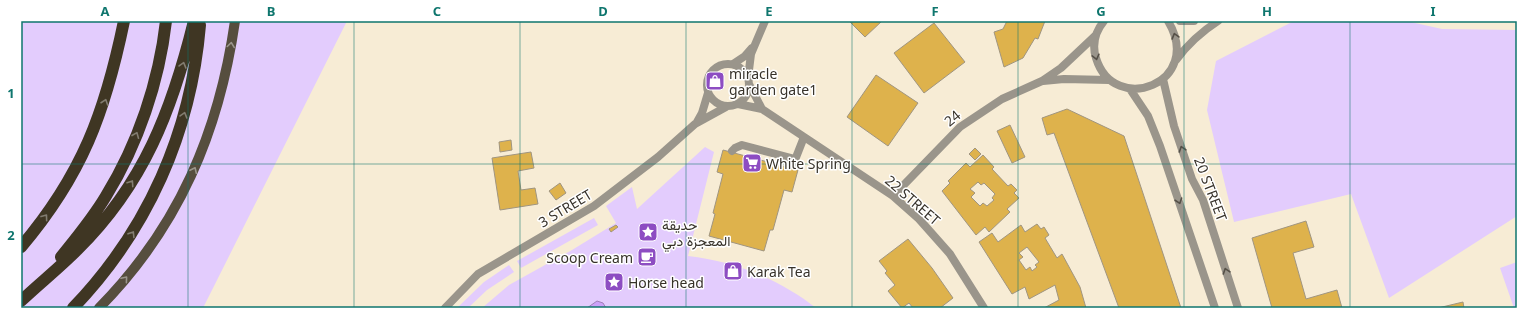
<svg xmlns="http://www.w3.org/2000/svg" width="1538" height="329" font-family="'Noto Sans',Vazirmatn,sans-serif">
<rect width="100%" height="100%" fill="#f7ecd5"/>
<path fill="#e3ccfd" d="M21 21H347L203 308H21Z
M1294 21H1406L1442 29 1517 30V216L1389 298 1351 194 1234 222 1207 110 1216 61Z
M705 147 714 152 688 256C734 261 779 279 816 308H482L509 285 572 250 616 223 606 206 632 187 637 209Z
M594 218 598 225 521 268 517 261Z
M1517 262V308H1514L1500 268Z
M509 265 514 272 487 290 468 308H457L484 282Z"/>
<path fill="#cca1f8" stroke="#9f80ba" d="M597 301 603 303 606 308H587Z"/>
<path fill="#deb24c" stroke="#a09580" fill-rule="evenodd" d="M849 21H882L865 37Z
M1007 21H1045L1038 39 1035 38 1023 58 1004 67 994 32 1003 29Z
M934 23 965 62 924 93 894 53Z
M876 75 918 103 888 146 847 117Z
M1067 109 1124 136 1181 308H1119L1054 133 1047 135 1042 118Z
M1010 125 1025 157 1012 163 997 131Z
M511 140 512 150 500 152 499 142Z
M975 148 981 154 975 160 969 154Z
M723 150 798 170 792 192 784 190 773 230H770L764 251 709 236 715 214 713 213 723 174 717 172Z
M531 152 534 168 518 171 521 190 535 188 538 204 500 210 492 158Z
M983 155 994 167 992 169 1008 186 1011 184 1017 190 1014 193 1019 198 1007 209 1010 212 989 232 985 227 976 235 942 191 950 183 948 181 966 163 970 167ZM978 182 981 185 984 183 995 194 992 198 994 200 987 206 983 203 980 206 971 197 975 193 970 189Z
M560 183 566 193 556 200 549 191Z
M1306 221 1314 247 1293 253 1306 299 1337 290 1342 308H1272L1252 238Z
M1037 224 1041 229 1044 227 1049 235 1045 238 1057 258 1062 254 1080 287 1086 308H1044L1059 300 1055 285 1029 299 1025 287 1012 294 979 242 992 233 998 242 1021 225 1025 232ZM1027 247 1039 262 1035 265 1037 267 1032 271 1030 267 1026 270 1019 260 1023 257 1019 253Z
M616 225 618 227 611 232 609 229Z
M908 239 932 268 953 298 940 308H913L909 303 902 308 888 291 895 285 885 273 887 271 879 261Z
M1463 302 1464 308H1438Z"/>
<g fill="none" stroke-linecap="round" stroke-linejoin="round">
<path stroke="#9a958b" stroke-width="8" d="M1104 21C1095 32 1092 45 1096 58 1114 117 1205 83 1168 21
M1180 21H1194
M1176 60C1188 44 1201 32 1218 21
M707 85a21 21 0 1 1 42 0a21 21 0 1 1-42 0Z
M733 64 745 56 752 48
M748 78 751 54 765 21
M1163 79 1174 126 1192 179 1203 200 1238 308
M1043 81 1064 79 1109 80
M749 84 762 109
M1130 89 1148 116 1160 146 1215 308
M738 104 762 109 893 196 919 219 950 254 984 308
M697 122 702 113 708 93
M732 151 735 148 742 145 795 159
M793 165 804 137
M893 196 960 127 1002 99 1042 81 1061 68 1095 36
M445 308 478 274 594 206 658 157 695 124 726 107"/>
<path stroke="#564e3e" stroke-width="10" d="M99 308C179 227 219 132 235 21"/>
<path stroke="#3f3623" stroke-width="12" d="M21 247C82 175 105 113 124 21
M61 257C77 237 93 218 106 196 138 144 159 82 166 21
M21 301C39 284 59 268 77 250 144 184 172 110 194 21
M73 308C148 230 191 132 200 25"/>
</g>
<defs><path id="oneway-chevron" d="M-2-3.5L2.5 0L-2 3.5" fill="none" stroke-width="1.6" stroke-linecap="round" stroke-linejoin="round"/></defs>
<g stroke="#555047">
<use href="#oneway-chevron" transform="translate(1175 36) rotate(-106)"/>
<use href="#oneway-chevron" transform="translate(1096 57) rotate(76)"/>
<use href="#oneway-chevron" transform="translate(1182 149) rotate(-108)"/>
<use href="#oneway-chevron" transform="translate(1179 201) rotate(71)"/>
<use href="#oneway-chevron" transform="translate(1226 271) rotate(-108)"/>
</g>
<g stroke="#9a958b">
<use href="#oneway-chevron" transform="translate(231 45) rotate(-82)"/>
<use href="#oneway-chevron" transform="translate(194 170) rotate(-65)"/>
<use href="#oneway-chevron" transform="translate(125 279) rotate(-50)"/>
</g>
<g stroke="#827c70">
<use href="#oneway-chevron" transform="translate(183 65) rotate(-74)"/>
<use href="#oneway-chevron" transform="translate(105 102) rotate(-71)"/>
<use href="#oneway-chevron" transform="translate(184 115) rotate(-74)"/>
<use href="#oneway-chevron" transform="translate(136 135) rotate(-68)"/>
<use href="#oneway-chevron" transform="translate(131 183) rotate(-56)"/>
<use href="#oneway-chevron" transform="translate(45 217) rotate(-54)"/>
<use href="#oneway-chevron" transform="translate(132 234) rotate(-58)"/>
</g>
<path fill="none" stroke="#0f766e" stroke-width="1" stroke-opacity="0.55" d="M188 21V308M354 21V308M520 21V308M686 21V308M852 21V308M1018 21V308M1184 21V308M1350 21V308M21 164H1517"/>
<defs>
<g id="shop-square" transform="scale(1)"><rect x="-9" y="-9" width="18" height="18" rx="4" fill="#8d4dc2" stroke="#fff"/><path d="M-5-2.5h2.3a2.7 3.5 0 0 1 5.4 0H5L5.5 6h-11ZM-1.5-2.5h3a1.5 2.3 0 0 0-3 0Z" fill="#fff"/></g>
<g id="supermarket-square" transform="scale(1)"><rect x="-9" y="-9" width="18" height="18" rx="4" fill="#8d4dc2" stroke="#fff"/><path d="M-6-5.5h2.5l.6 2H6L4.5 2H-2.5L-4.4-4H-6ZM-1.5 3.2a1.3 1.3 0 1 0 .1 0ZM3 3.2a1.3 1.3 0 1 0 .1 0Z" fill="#fff"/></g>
<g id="sight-square" transform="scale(1)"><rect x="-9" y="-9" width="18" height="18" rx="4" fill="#8d4dc2" stroke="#fff"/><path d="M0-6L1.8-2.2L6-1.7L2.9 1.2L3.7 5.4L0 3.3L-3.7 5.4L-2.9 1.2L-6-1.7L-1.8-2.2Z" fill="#fff"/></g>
<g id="cafe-square" transform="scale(1)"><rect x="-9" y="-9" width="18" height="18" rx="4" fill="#8d4dc2" stroke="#fff"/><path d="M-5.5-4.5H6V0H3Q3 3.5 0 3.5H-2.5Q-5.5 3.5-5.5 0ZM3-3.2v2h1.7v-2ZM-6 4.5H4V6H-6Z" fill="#fff"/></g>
</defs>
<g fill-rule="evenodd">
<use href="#shop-square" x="715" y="81"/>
<use href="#supermarket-square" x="752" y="163"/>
<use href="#sight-square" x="648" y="232"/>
<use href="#cafe-square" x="647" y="257"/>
<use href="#shop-square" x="733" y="271"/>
<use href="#sight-square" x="614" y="282"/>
</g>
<g text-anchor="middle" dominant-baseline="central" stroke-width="3" stroke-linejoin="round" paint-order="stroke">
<g font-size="14" fill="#37322a" stroke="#fff" text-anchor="start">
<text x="729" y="73">miracle<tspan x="729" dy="16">garden gate1</tspan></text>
<text x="766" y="163">White Spring</text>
<text x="662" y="224">حديقة<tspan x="662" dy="16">المعجزة دبي</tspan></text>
<text x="633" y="257" text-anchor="end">Scoop Cream</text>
<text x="747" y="271">Karak Tea</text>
<text x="628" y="282">Horse head</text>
</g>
<g font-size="14" fill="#37322a" stroke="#fff">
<text transform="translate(952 118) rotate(-40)">24</text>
<text transform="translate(1211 189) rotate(69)">20 STREET</text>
<text transform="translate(913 200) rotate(41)">22 STREET</text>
<text transform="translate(565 208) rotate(-31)">3 STREET</text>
</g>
</g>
<rect width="1538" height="329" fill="none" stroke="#ffffff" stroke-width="44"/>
<rect x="22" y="22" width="1494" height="285" fill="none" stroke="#0f766e" stroke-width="1.5"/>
<g font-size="13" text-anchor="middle" font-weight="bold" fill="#0f766e">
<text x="105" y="16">A</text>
<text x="271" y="16">B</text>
<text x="437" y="16">C</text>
<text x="603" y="16">D</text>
<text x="769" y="16">E</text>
<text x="935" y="16">F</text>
<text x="1101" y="16">G</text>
<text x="1267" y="16">H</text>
<text x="1433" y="16">I</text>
<text x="11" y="98">1</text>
<text x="11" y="240">2</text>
</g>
</svg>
